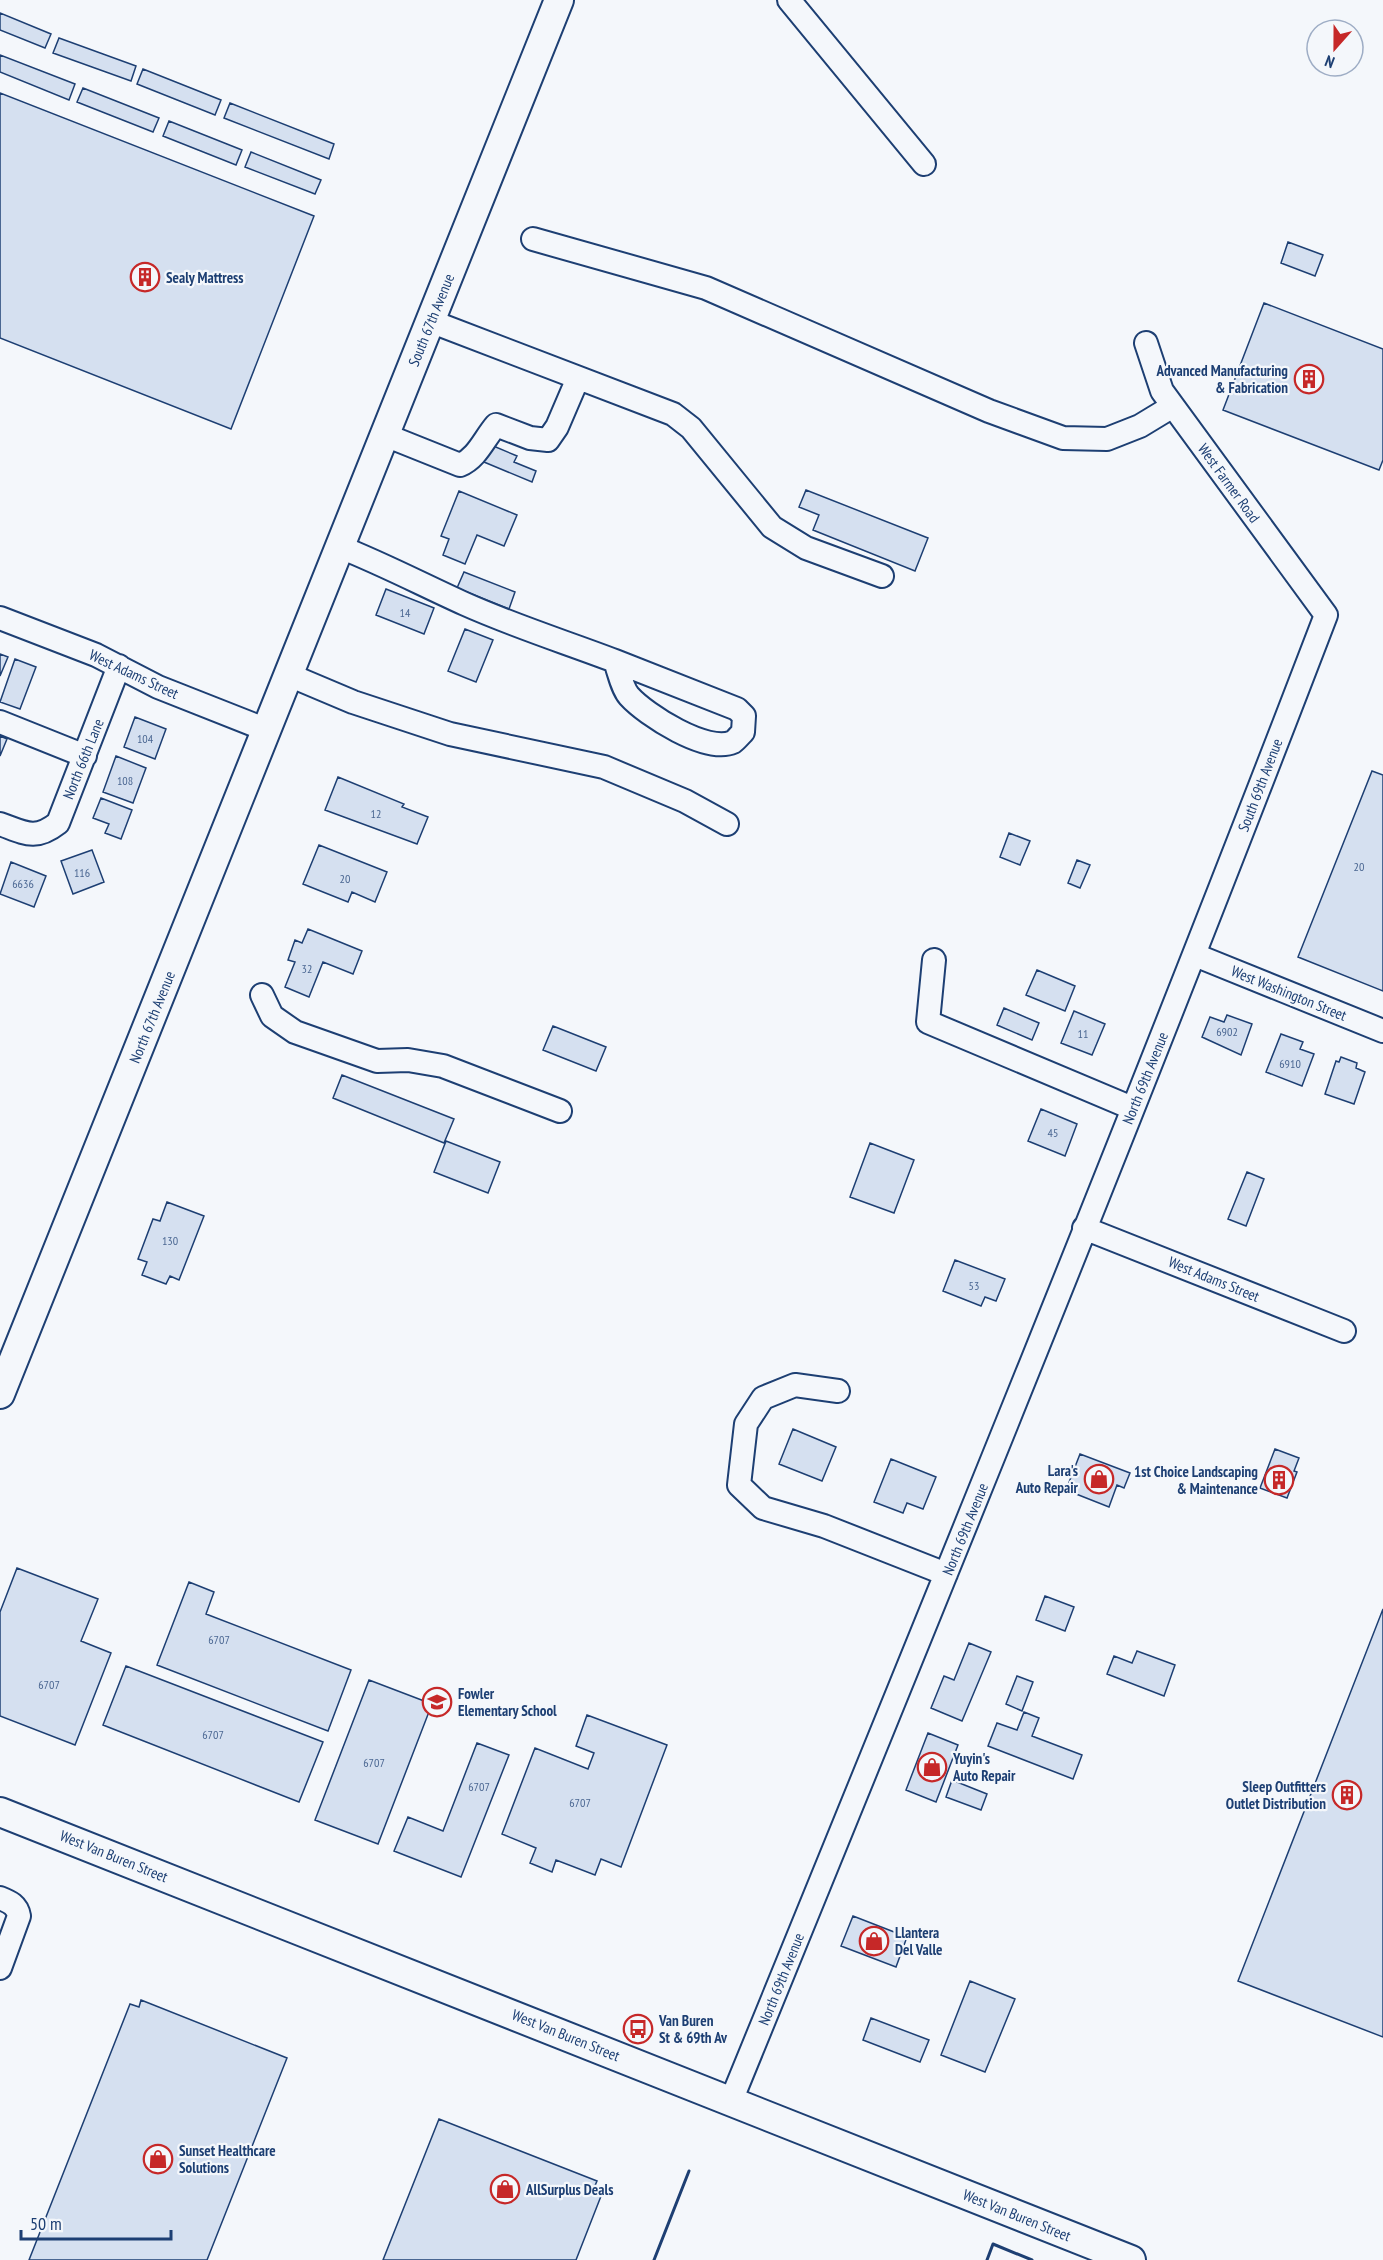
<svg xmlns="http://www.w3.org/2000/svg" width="1383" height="2260" font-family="'PT Sans Narrow',sans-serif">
<rect width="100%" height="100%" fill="#f4f7fb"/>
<path fill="#d5e0f0" stroke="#1d3f73" stroke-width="1.5" d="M0 13 51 34 45 48 0 30Z
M59 38 136 66 131 81 53 53Z
M0 55 75 84 69 100 0 72Z
M143 69 221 100 215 115 137 84Z
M83 88 159 118 153 132 77 102Z
M0 93 314 216 231 429 0 338Z
M230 103 334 144 329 159 224 118Z
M169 121 242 150 236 165 163 136Z
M251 152 321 180 315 194 245 167Z
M1288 242 1323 255 1315 276 1281 263Z
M1264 303 1383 349V460L1379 470 1223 410Z
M491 445 517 456 514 462 536 471 532 482 484 462Z
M806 490 928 538 915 571 813 530 819 515 799 507Z
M459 491 517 515 504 546 477 535 465 564 443 555 449 539 441 536Z
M464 572 515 592 509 609 457 588Z
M386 589 434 608 424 634 376 615Z
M465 629 493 640 476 682 448 671Z
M0 654 8 657 0 676Z
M15 659 36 667 20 709 0 702Z
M135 717 166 729 155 759 124 747Z
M0 736 7 739 0 756Z
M116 756 146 768 133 803 103 792Z
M1372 771 1383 775V991L1298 957Z
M338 777 404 804 402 807 428 817 417 844 325 810Z
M101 798 132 810 121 839 105 833 109 824 93 818Z
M1009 833 1030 841 1020 865 1000 857Z
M319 845 387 872 375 902 352 892 348 902 303 884Z
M92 850 104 882 73 894 61 861Z
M1077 860 1090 865 1080 888 1068 883Z
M11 862 46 876 34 907 0 894Z
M308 929 362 951 353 974 323 962 309 997 285 987 295 962 288 960 295 940 302 943Z
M1037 970 1075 986 1065 1011 1026 995Z
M1004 1008 1039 1023 1032 1040 997 1025Z
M1074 1011 1105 1024 1092 1055 1061 1043Z
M1227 1015 1252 1024 1241 1055 1202 1037 1210 1017 1224 1022Z
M553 1026 606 1047 596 1071 543 1050Z
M1281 1034 1303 1042 1300 1049 1314 1054 1302 1086 1266 1072Z
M1341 1057 1357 1063 1356 1068 1365 1072 1354 1104 1325 1094 1336 1061 1339 1062Z
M342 1075 454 1119 444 1143 333 1098Z
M1041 1109 1077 1124 1065 1156 1028 1141Z
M446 1141 500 1162 488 1193 434 1172Z
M870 1143 914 1160 894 1213 850 1197Z
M1247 1172 1264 1179 1246 1226 1228 1219Z
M167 1202 204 1216 179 1280 170 1276 166 1284 142 1275 147 1262 138 1259 153 1219 160 1221Z
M955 1260 1005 1279 996 1301 985 1297 981 1306 943 1291Z
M793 1429 836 1447 822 1481 779 1464Z
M1275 1449 1299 1458 1294 1471 1297 1472 1287 1498 1260 1488Z
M1080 1454 1130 1473 1124 1488 1117 1485 1109 1507 1066 1490Z
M891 1459 936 1477 923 1509 907 1503 903 1513 874 1502Z
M17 1568 98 1599 81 1641 111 1653 75 1745 0 1716V1612Z
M189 1582 214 1592 206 1614 351 1670 328 1731 157 1665Z
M1045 1596 1074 1607 1065 1631 1036 1620Z
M1383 1609V2037L1238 1981Z
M969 1643 991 1652 962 1721 931 1708 944 1676 954 1680Z
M1137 1651 1175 1665 1164 1696 1107 1674 1114 1656 1132 1663Z
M126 1666 323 1742 299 1802 103 1725Z
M1017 1676 1033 1682 1022 1711 1006 1704Z
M369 1680 432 1704 378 1844 315 1820Z
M1024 1712 1039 1718 1032 1736 1082 1755 1073 1779 988 1746 997 1723 1017 1730Z
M587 1715 667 1745 621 1867 601 1859 595 1875 556 1860 552 1872 530 1863 536 1848 502 1834 535 1748 588 1769 594 1753 576 1746Z
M928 1733 958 1745 936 1802 906 1790Z
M477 1743 509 1755 461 1877 394 1851 408 1817 443 1831Z
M952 1780 987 1794 981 1810 946 1797Z
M853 1916 907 1937 896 1967 841 1946Z
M970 1981 1015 1999 985 2072 941 2055Z
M141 2000 287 2058 207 2260H29L130 2004 139 2007Z
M871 2018 929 2040 920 2062 863 2040Z
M439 2119 597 2181 594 2188 603 2191 576 2260H383Z"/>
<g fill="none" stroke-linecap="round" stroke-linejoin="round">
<g stroke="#1d3f73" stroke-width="26">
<path id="minor" d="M789 0 924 164
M533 239 706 288 989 411 1063 438 1107 439 1140 426 1173 406
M430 321 673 414 691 428 772 527 806 548 882 576
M385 435 460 465C477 458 484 439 496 425L530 438 548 440 557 427 578 378
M340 547C383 564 423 585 465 604 514 626 565 642 615 661L737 709 744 716 743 732C740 735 736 740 733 742 707 754 646 715 629 696 622 688 619 672 615 661
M0 618 96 655 158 687 267 730
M289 675 353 702 450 734 604 767 685 801 727 824
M0 722 85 756
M0 824C25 833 35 841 58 823L119 666
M1195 955 1383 1031
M934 960 928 1022 1132 1108
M262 995 272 1016 295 1032 377 1061 408 1060 443 1066 560 1111
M1084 1228 1344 1331
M838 1391 795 1385 763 1398 746 1424 739 1485 763 1508 824 1526 946 1574
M0 1898C10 1902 17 1905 19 1916L0 1968
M731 2101C933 1607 1135 1113 1326 615L1162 391 1146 343"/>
</g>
<g stroke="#1d3f73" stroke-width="32">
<path id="major" d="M0 1394 559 0
M0 1812 1131 2260"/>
</g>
<use href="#minor" stroke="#f4f7fb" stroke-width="22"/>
<use href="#major" stroke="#f4f7fb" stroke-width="28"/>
<path stroke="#1d3f73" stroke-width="3" d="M654 2260 689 2171
M987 2260 993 2244 1032 2260"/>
</g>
<defs>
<g id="building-ring" transform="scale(1.5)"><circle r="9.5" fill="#f4f7fb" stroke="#c62828" stroke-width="1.5"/><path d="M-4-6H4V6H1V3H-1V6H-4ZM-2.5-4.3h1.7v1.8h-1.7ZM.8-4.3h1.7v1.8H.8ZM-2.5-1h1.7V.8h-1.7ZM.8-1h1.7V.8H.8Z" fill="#c62828"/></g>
<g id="shop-ring" transform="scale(1.5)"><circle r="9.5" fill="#f4f7fb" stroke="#c62828" stroke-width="1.5"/><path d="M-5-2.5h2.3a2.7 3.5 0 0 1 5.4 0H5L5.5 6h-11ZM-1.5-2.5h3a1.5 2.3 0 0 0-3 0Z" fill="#c62828"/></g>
<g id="school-ring" transform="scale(1.5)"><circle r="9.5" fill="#f4f7fb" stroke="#c62828" stroke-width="1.5"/><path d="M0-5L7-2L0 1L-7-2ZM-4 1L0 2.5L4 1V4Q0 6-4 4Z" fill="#c62828"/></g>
<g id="bus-ring" transform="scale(1.5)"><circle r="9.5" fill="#f4f7fb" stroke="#c62828" stroke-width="1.5"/><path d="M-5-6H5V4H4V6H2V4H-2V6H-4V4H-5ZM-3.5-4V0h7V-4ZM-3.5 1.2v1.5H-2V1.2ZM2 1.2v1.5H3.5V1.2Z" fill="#c62828"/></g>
</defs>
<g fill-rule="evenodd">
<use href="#building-ring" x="145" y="277"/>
<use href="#building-ring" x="1309" y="379"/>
<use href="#shop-ring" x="1099" y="1479"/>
<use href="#building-ring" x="1279" y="1480"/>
<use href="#school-ring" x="437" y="1702"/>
<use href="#shop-ring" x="932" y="1767"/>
<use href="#building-ring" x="1347" y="1795"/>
<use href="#shop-ring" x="874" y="1941"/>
<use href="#bus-ring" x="638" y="2029"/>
<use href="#shop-ring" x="158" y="2159"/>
<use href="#shop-ring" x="505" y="2189"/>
</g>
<g text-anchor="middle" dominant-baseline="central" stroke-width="4.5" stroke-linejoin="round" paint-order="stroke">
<g font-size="12" fill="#4b6792">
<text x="405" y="612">14</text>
<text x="145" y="738">104</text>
<text x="125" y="780">108</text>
<text x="376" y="813">12</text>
<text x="1359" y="866">20</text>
<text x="82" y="872">116</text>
<text x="345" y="878">20</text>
<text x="23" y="883">6636</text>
<text x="307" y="968">32</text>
<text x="1227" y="1031">6902</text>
<text x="1083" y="1033">11</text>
<text x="1290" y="1063">6910</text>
<text x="1053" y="1132">45</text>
<text x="170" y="1240">130</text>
<text x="974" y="1285">53</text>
<text x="219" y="1639">6707</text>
<text x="49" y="1684">6707</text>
<text x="213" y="1734">6707</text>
<text x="374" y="1762">6707</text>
<text x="479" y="1786">6707</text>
<text x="580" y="1802">6707</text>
</g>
<g font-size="15" font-weight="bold" fill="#1d3f73" stroke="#f4f7fb" text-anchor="start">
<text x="166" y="277">Sealy Mattress</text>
<text x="1288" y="370" text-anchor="end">Advanced Manufacturing<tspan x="1288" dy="17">&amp; Fabrication</tspan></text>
<text x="1078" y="1470" text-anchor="end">Lara's<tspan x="1078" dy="17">Auto Repair</tspan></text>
<text x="1258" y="1471" text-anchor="end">1st Choice Landscaping<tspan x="1258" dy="17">&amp; Maintenance</tspan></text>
<text x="458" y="1693">Fowler<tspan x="458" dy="17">Elementary School</tspan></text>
<text x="953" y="1758">Yuyin's<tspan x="953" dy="17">Auto Repair</tspan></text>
<text x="1326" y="1786" text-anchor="end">Sleep Outfitters<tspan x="1326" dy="17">Outlet Distribution</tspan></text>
<text x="895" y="1932">Llantera<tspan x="895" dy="17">Del Valle</tspan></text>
<text x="659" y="2020">Van Buren<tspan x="659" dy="17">St &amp; 69th Av</tspan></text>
<text x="179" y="2150">Sunset Healthcare<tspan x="179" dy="17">Solutions</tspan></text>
<text x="526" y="2189">AllSurplus Deals</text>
</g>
<g font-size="15" fill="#1d3f73" stroke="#f4f7fb">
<text transform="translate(431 320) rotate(-68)">South 67th Avenue</text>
<text transform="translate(1229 483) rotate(54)">West Farmer Road</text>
<text transform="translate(134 674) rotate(25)">West Adams Street</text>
<text transform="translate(83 759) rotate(-68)">North 66th Lane</text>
<text transform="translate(1260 785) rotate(-69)">South 69th Avenue</text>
<text transform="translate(1289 993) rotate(22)">West Washington Street</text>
<text transform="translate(152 1017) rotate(-68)">North 67th Avenue</text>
<text transform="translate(1145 1078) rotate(-68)">North 69th Avenue</text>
<text transform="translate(1214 1279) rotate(22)">West Adams Street</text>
<text transform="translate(965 1529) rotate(-68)">North 69th Avenue</text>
<text transform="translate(114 1856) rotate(22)">West Van Buren Street</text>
<text transform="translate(781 1979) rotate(-68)">North 69th Avenue</text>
<text transform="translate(566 2035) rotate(22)">West Van Buren Street</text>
<text transform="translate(1017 2215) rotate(22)">West Van Buren Street</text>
</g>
</g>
<g transform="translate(1335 48) rotate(201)"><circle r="28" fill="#f4f7fb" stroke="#9eadc5" stroke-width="1.5"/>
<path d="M0-4.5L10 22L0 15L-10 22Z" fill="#c62828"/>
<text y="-9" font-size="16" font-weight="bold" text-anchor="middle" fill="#1d3f73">N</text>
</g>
<path d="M21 2230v9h150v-9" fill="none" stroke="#1d3f73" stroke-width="3"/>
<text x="30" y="2230" font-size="18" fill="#1d3f73" stroke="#f4f7fb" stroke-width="4.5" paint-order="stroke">50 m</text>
</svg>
